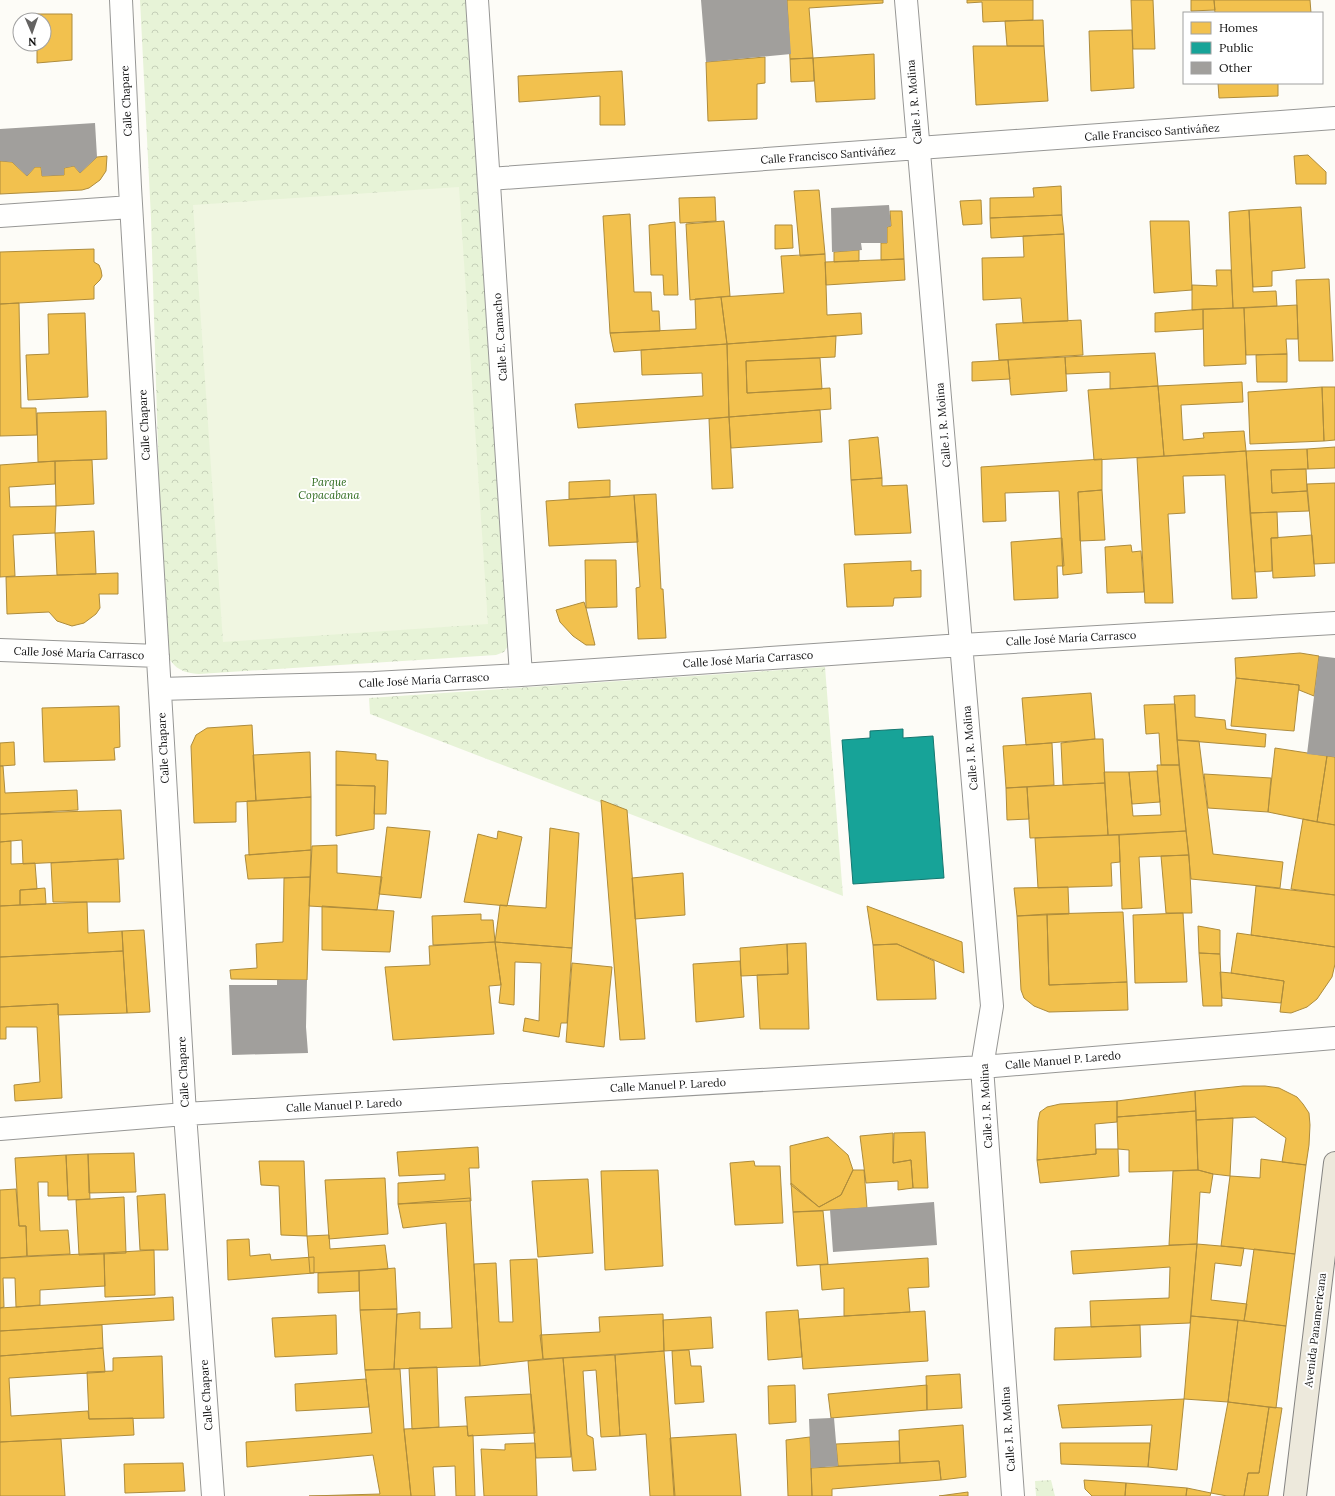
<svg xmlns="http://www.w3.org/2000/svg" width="1335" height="1496" font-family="Lora,serif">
<defs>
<pattern id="park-crowns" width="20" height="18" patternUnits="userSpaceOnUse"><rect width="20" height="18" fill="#e7f3d7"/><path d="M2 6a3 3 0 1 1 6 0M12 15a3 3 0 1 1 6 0" fill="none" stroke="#c5cfb8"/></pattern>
</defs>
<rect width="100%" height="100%" fill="#fdfcf7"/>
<path fill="url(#park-crowns)" d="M140 0H467L508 646 504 652 496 655 199 674C180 673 171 666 164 648L151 218Z
M825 667 843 896 370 714 369 698Z
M1051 1480 1055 1496H1036L1035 1481Z"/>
<path fill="#f0f6e1" d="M459 187 488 624 223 642 193 205Z"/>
<path fill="#f2c14e" stroke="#ae8c3c" d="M787 0H883V3L809 8 813 58 790 59Z
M967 0H1033V20L983 22 982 2 967 3Z
M1131 0H1153L1155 49H1133Z
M1191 0H1214L1215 10 1191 11Z
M1214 0H1310L1311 13H1215Z
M37 14H72V60L37 63V44H44V20H37Z
M1043 20 1044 46H1007L1005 21Z
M1132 30 1134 88 1091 91 1089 31Z
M973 46H1044L1048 101 976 105Z
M874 54 875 99 816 102 813 58Z
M765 57V83L757 84V119L708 121 706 62Z
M813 58 814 81 791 82 790 59Z
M622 71 625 125H600V96L519 102 518 76Z
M1218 83H1278V96L1219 98Z
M1308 155 1326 172V184H1296L1294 156Z
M107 156 106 171 100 180 89 188 82 190 0 194V161L12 162 27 176 35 167H41L42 176 64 175V168L74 166 80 173 97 157Z
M1061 186 1062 215 990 218V198L1034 197 1033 188Z
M819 190 825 254 800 256 794 191Z
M715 197 716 221 680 223 679 198Z
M981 200 982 224 963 225 960 201Z
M1301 207 1305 268 1272 271V286L1253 287 1249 210Z
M1249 210 1253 292 1276 291 1277 306 1233 308 1229 212Z
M890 211H902L904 259 881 260V243H887V227L891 226Z
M630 214 634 292H651L652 311H659L660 331 610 333 603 216Z
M1062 215 1064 234 991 238 990 218Z
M724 221 730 296 690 300 686 224Z
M1150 221H1189L1192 290 1154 293Z
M675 222 678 295H664L663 275H651L649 225Z
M775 225H792L793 248 775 249Z
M1064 234 1068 321 1023 323 1021 298 983 300 982 258 1024 257 1023 236Z
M94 249V262L99 265 101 270 102 276 100 280 94 286V299L0 304V252Z
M859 250V261L834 262V252Z
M825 254 827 315 861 313 862 334 727 344 721 297 784 293 781 256Z
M904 259 905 280 826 285 825 262Z
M1216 270H1231L1233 308 1192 310V285L1217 286Z
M1329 279 1333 361H1299L1296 280Z
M721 297 727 344 614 352 610 333 696 329 695 299Z
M19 303 21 408H36L37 435 0 436V304Z
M1297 305 1298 339H1286L1287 354 1246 355 1244 308Z
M1244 308 1246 364 1204 366 1203 309Z
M1203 309V329L1155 332V313Z
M85 313 88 397 28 400 26 355 49 354 48 314Z
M1081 320 1083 355 999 360 996 324Z
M836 336 835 357 746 361 747 393 830 388 831 409 729 417 727 344Z
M727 344 729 417 578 428 575 404 703 396 702 373 642 375 641 350Z
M1155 353 1158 386 1110 389V372L1066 374 1065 357Z
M1287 354V382H1257L1256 355Z
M1065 357 1067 391 1011 395 1008 360Z
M820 358 822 389 747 393 746 361Z
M1008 360 1010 379 972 381V362Z
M1242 382 1243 402 1181 405 1183 440 1204 438 1203 433 1244 431 1246 451 1164 456 1158 386Z
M1158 386 1164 456 1094 460 1088 390Z
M1322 387 1324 441 1250 444 1248 392Z
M1322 387H1335V440L1324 441Z
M820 410 822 442 731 448 729 417Z
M106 411 107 459 38 462 37 413Z
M729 417 733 488 712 489 709 419Z
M878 437 882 478 851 480 849 440Z
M1335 447V468L1308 469 1307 449Z
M1307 449 1308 469 1271 470 1272 493 1307 491 1309 511 1250 513 1246 451Z
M1246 451 1257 598 1232 599 1225 475 1183 476 1185 513 1168 514 1173 603H1145L1137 458Z
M1102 459V490L1078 492 1082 573 1063 575 1059 491 1005 493 1006 521 983 522 981 467Z
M92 460 94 504 56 506 55 461Z
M55 461V484L9 487 10 507 56 506 55 533 13 535 15 576 0 577V465Z
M1306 469 1307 491 1272 493 1271 470Z
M882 478V486L907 485 911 533 855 535 851 480Z
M610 480V497L569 499V482Z
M1335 483V563L1314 564 1307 484Z
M1102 490 1105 540 1080 541 1078 492Z
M656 494 661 589H663L666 638 638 639 636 588 640 587 634 495Z
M634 495 638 542 549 546 546 501Z
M1277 512 1278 538H1271L1272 571 1255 572 1250 513Z
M94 531 96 574 57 575 55 533Z
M1312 535 1315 576 1273 578 1271 538Z
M1062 538 1064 566H1057L1058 598 1014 600 1011 542Z
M1131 545 1132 552 1141 551 1144 592 1107 593 1105 547Z
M585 560H616L617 607 586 608Z
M911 561V571L921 570V597L894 598 893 606 847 607 844 564Z
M118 573V594H99L100 608 96 614 84 623 72 626 57 621 49 612 7 614 6 577Z
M584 602 586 608 595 645H586L573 636 560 622 556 610Z
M1300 653 1319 656 1314 696 1299 690V685L1236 678 1235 658Z
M1236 678 1299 685 1294 731 1231 726Z
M1091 693 1095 739 1026 745 1022 698Z
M1195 695V717L1225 720 1226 729 1266 734 1265 747 1177 740 1174 696Z
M1175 704 1179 765H1161L1159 733 1146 734 1144 705Z
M119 706 120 747 114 748 115 760 44 762 42 708Z
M252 725 256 801 236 802V822L194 823 191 746 196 735 207 728Z
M1095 739H1103L1105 783 1063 785 1061 743Z
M1177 740 1199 741 1213 854 1283 862 1280 888 1191 879Z
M14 742 15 765 0 766V743Z
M1052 743 1054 785 1006 788 1003 746Z
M1275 748 1327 756 1317 822 1268 812Z
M336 751 376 754V760L388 761 386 814H374L375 786 336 785Z
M310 752 311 797 256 801 253 755Z
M1327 756 1335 757V825L1317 822Z
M1157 765H1179L1186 831 1108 835 1104 772H1129L1133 816 1161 815Z
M0 766H3L5 793 77 790 78 810 0 814Z
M1157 771 1160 802 1132 804 1129 772Z
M1204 774 1271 778 1268 812 1208 808Z
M1105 783 1108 835 1030 838 1027 787Z
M336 785 375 786 374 829 336 836Z
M1027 787 1029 819 1007 820 1006 788Z
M311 797V850L249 855 247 801Z
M601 800 627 810 645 1039 620 1040Z
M121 810 124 859 23 864 22 840 0 842V814Z
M1303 819 1335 825V895L1291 889Z
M387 827 430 831 421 898 379 894Z
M550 828 579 833 572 948 495 942 500 905 546 908Z
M498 831 522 837 507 906 464 902 478 834 497 839Z
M1186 831 1189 855 1139 857 1142 908 1122 909 1119 835Z
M1119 835 1120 862 1111 863 1112 886 1038 888 1035 838Z
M11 841V864L35 863 37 889 20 890V905L0 906V842Z
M337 845V873L382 877 377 910 309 906 312 846Z
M311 850 310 877 248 879 245 855Z
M1189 855 1192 913H1166L1161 856Z
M118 859 120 902H53L51 863Z
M683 873 685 915 635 919 632 878Z
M310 877 307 980 231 979 230 970 257 968 256 944 283 942 284 878Z
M1256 886 1335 895V947L1251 935Z
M1068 887 1069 914 1017 916 1014 888Z
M45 888 46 904 20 905V890Z
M87 902 88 933 122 931 123 951 0 957V906Z
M322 906 394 911 390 952 322 950Z
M867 906 962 942 964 973 897 944 873 945Z
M1123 912 1127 982 1049 985 1047 914Z
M1183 913 1187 982 1135 983 1133 915Z
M481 914V920H493L495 942 433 945 432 916Z
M1047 914 1049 985 1127 982 1128 1010 1049 1012 1034 1006 1024 998 1021 990 1017 916Z
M1198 926 1220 930V954L1199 953Z
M144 930 150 1012 127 1013 122 931Z
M1237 933 1335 947V964L1332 977 1317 999 1307 1007 1291 1013 1280 1012 1284 981 1231 973Z
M495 942 501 985 489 986 494 1034 393 1040 385 967 430 965 429 946Z
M495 942 572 948 567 1023H561L559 1037 523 1031 525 1018 539 1021 541 963 515 962 514 1005 499 1003 501 985Z
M806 943 809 1029H760L757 975 788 974 787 944Z
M787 944 788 974 741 976 740 948Z
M897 944 934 961 936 999 877 1000 873 945Z
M123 951 127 1013 58 1015V1004L0 1007V957Z
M1199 953 1220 954 1222 1006H1203Z
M740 961 744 1017 696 1022 693 964Z
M572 963 612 967 604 1047 566 1042Z
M1220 972 1231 973 1284 981 1281 1003 1222 998Z
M58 1004 62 1098 15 1101 14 1085 40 1082 37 1027H6V1039H0V1007Z
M1243 1086H1265L1279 1088 1297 1097 1303 1104 1309 1113 1310 1125 1309 1145 1306 1165 1282 1162 1286 1138 1255 1117 1196 1120 1195 1091Z
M1195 1091 1196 1111 1117 1117V1101Z
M1117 1101V1122L1095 1124 1096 1154 1037 1160 1038 1121 1040 1112 1047 1107 1060 1104Z
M1196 1111 1198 1170 1129 1172V1150L1118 1149 1117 1117Z
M1233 1118 1230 1176 1213 1174 1198 1170 1196 1120Z
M925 1132 928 1188H913L911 1160 893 1163 894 1133Z
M893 1133V1163L911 1160 913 1188 898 1190V1181L866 1183 860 1136Z
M828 1137 848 1155 853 1170 841 1195 819 1207 791 1185 790 1146Z
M478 1147 479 1168H469L471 1201 398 1204V1183L445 1180V1174L399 1176 397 1152Z
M1096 1149H1118L1119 1176 1040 1183 1037 1160 1096 1154Z
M134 1153 136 1192 89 1193 88 1154Z
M88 1154 90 1199 68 1200 66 1155Z
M66 1155 68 1196H48V1182H38L40 1231 68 1230 70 1254 27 1256 26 1226H19L15 1158Z
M1261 1159 1306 1165 1295 1254 1221 1246 1230 1176 1260 1178Z
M259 1161H304L307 1236 281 1235 279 1186 261 1185Z
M754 1161 755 1166H780L783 1223 735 1225 730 1163Z
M658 1170 663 1266 605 1270 601 1171Z
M853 1170H864L867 1208 793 1212 791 1183 819 1207 841 1195Z
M1198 1170 1213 1174 1210 1193 1200 1192 1197 1244 1169 1245 1173 1171Z
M385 1178 388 1234 329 1239 325 1180Z
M588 1179 593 1253 538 1257 532 1181Z
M16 1189 19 1226H26L27 1256 0 1258V1190Z
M165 1194 168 1250H140L137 1196Z
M124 1197 126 1253 79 1255 76 1200Z
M470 1198 480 1366 394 1369 397 1314 420 1312V1329L452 1328 446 1223 403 1228 398 1204Z
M823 1211 828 1264 797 1266 793 1212Z
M329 1235 330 1249 385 1245 388 1269 310 1273 307 1236Z
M249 1239 250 1256 270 1254 271 1260 314 1257V1273L228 1280 227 1240Z
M1197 1244 1244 1248 1241 1266 1215 1263 1211 1300 1247 1304 1244 1321 1191 1316Z
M1197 1244 1190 1323 1091 1327 1090 1301 1169 1298 1170 1267 1073 1274 1071 1251Z
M1254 1249 1295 1254 1286 1326 1244 1321Z
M154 1250 155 1295 105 1297 104 1253Z
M104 1253 105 1286 40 1290V1305L16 1307 15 1278H3L4 1307 0 1308V1258Z
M928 1258 929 1287 908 1288 910 1312 844 1316V1288L822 1290 820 1265Z
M537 1259 543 1359 480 1366 474 1264 496 1263 499 1322H513L510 1260Z
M395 1268 397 1309 360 1310 359 1271Z
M359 1271V1291L318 1293V1273Z
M173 1297 174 1320 0 1331V1308Z
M397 1309 394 1369 365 1370 360 1310Z
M798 1310 802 1357 768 1360 766 1312Z
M925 1311 928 1361 803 1369 799 1319Z
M663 1314 664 1351 543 1359 540 1335 600 1332 599 1317Z
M336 1315 337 1354 275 1357 272 1318Z
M1191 1316 1238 1320 1228 1402 1184 1399Z
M711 1317 713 1348 664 1351 663 1320Z
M1238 1320 1286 1326 1276 1408 1228 1402Z
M102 1325 103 1348 0 1356V1331Z
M1140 1325 1141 1357 1054 1360 1055 1328Z
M103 1348 105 1372 9 1378 11 1416 88 1411 89 1419 133 1418 134 1435 0 1442V1356Z
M689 1350 691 1366H701L704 1402 675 1404 672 1351Z
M664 1351 675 1496H650L646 1434 620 1436 615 1355Z
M615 1355 620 1436 601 1437 596 1370 583 1371 587 1435 593 1438 596 1470 573 1471 563 1358Z
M162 1356 164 1418 89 1419 87 1372 113 1371V1358Z
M563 1358 571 1457 536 1458 528 1361Z
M437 1367 439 1427 412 1429 409 1368Z
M400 1369 404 1429 411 1496H309L380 1494 373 1455 247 1467 246 1442 372 1433 365 1370Z
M960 1374 962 1408 927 1410 926 1376Z
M366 1379 369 1407 296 1411 295 1384Z
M795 1385 796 1422 769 1424 768 1386Z
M927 1385V1410L831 1418 828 1394Z
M531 1394 535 1433 468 1436 465 1397Z
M1184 1399 1177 1470 1148 1467 1152 1425 1062 1428 1058 1405Z
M1228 1402 1269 1407 1259 1473H1248L1244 1496H1227L1211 1493Z
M1269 1407 1282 1408 1268 1496H1244L1248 1473H1259Z
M963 1425 966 1477 941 1480 939 1461 900 1463 899 1430Z
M467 1426 468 1436 473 1435 475 1496H456L455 1466 433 1467 435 1496H411L404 1429Z
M736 1434 741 1496H674L670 1438Z
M810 1437 812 1496H788L786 1440Z
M61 1439 65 1496H0V1442Z
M899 1441 900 1463 838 1466 836 1444Z
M535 1443 537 1496H484L481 1449 505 1450V1444Z
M1060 1443H1150L1148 1467 1061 1464Z
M939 1461 941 1480 832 1489V1496H812L811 1468Z
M183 1463 185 1491 125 1493 124 1464Z
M1084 1480 1126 1483 1125 1496H1092L1085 1489Z
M1126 1483 1187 1488 1186 1496H1125Z
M1187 1488 1211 1493 1210 1496H1186Z
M968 1492V1496H939Z"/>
<path fill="#17a398" stroke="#157770" d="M903 729V738L933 736 944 878 853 884 842 740 870 738V731Z"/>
<path fill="#a19f9c" d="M701 0H787L791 54 706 62Z
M95 123 97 157 80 173 74 166 64 168V175L42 176 41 167H35L27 176 12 162 0 161V129Z
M889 205 891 226 887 227V243H861L862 250 832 252 831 208Z
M1319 656 1335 658V757L1307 754Z
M277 980H307L306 1027 308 1053 232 1055 229 985H277Z
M934 1202 937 1245 833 1252 830 1210Z
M831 1418H834L838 1466 811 1468 809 1419Z"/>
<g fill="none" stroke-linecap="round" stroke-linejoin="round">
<g stroke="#979795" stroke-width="24">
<path id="minor" d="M121 0 130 187 185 1114 213 1496
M477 0 521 675
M906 0 992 1006 982 1067 1013 1496
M489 179 1335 118
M0 216 131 207
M0 650 158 656
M160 689 374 683 521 675 962 645 1335 623
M0 1129 185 1114 982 1067 1335 1038"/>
</g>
<g stroke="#858482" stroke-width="24">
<path id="primary" d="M1295 1496 1335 1163"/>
</g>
<use href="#minor" stroke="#fffffe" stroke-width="22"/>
<use href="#primary" stroke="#ede9dc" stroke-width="22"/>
</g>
<g text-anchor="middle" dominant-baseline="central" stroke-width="4" stroke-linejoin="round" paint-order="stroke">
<g font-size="11" fill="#111" stroke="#fff">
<text transform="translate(126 101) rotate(-93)">Calle Chapare</text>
<text transform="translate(914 102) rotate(-95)">Calle J. R. Molina</text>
<text transform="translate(1152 132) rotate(-4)">Calle Francisco Santiváñez</text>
<text transform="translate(828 155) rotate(-4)">Calle Francisco Santiváñez</text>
<text transform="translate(500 337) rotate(-94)">Calle E. Camacho</text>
<text transform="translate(144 425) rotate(-93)">Calle Chapare</text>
<text transform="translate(943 425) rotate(-95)">Calle J. R. Molina</text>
<text transform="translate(1071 638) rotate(-3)">Calle José María Carrasco</text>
<text transform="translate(79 653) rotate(2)">Calle José María Carrasco</text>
<text transform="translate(748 659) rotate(-4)">Calle José María Carrasco</text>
<text transform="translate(424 680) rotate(-3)">Calle José María Carrasco</text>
<text transform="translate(163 748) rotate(-93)">Calle Chapare</text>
<text transform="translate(970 748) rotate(-95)">Calle J. R. Molina</text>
<text transform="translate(1063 1060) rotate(-5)">Calle Manuel P. Laredo</text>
<text transform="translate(183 1072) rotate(-93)">Calle Chapare</text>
<text transform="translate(668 1085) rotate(-3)">Calle Manuel P. Laredo</text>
<text transform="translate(344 1105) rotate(-3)">Calle Manuel P. Laredo</text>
<text transform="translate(986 1106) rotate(-93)">Calle J. R. Molina</text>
<text transform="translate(1315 1330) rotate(-83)">Avenida Panamericana</text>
<text transform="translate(206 1395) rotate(-94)">Calle Chapare</text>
<text transform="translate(1008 1429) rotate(-94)">Calle J. R. Molina</text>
</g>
<g font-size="11" font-style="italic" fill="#2f6b1f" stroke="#fff">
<text x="329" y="482">Parque<tspan x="329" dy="13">Copacabana</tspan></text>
</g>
</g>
<rect x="1183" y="12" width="140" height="72" fill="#ffffff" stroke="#a0a0a0"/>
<rect x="1191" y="22" width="20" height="12" fill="#f2c14e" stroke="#a0a0a0"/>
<text x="1219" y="32" font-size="12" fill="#111111">Homes</text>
<rect x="1191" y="42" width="20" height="12" fill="#17a398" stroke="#a0a0a0"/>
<text x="1219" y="52" font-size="12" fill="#111111">Public</text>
<rect x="1191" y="62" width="20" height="12" fill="#a19f9c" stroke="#a0a0a0"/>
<text x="1219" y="72" font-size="12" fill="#111111">Other</text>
<g transform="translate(32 32) rotate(178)"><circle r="19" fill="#ffffff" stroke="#a0a0a0"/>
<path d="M0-3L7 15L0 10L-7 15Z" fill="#646362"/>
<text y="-6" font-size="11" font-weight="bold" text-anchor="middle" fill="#111111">N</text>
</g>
</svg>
